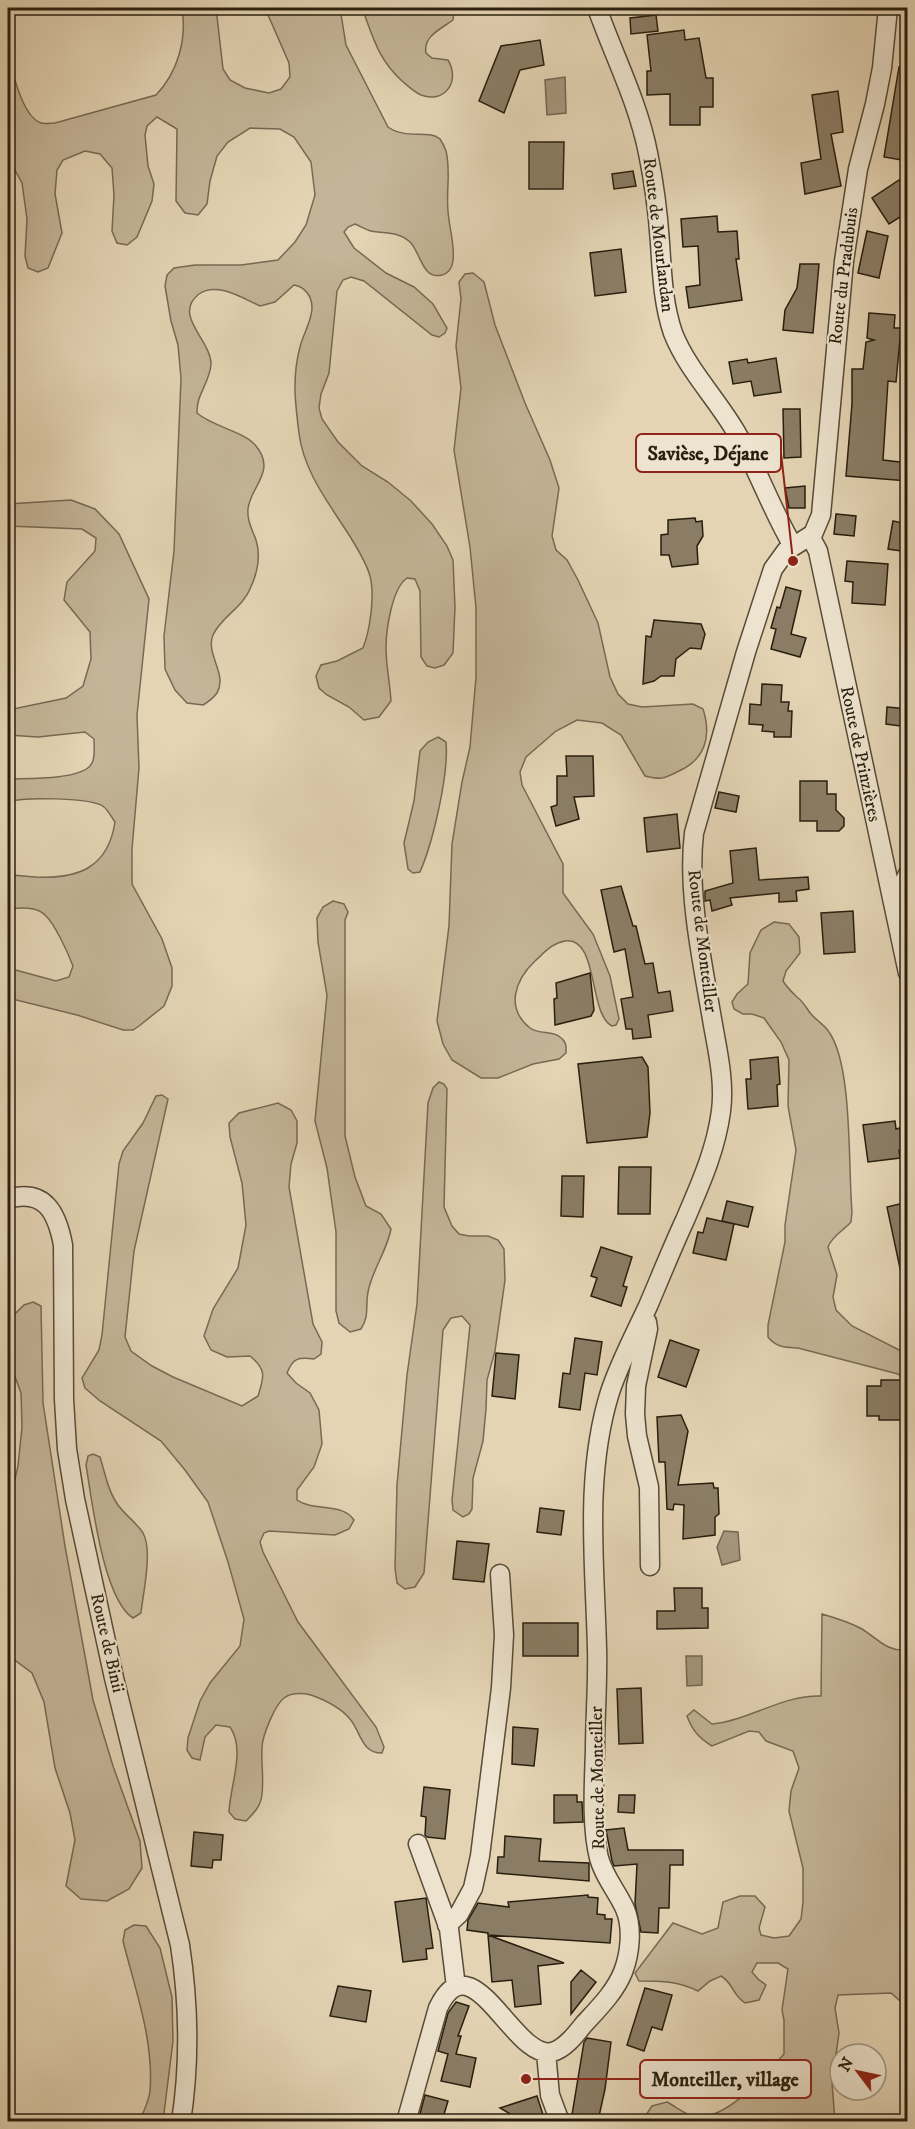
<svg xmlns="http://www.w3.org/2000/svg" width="915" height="2129" font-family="'IM FELL DW Pica',serif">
<rect width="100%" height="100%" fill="#e4d4b4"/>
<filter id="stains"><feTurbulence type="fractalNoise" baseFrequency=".00333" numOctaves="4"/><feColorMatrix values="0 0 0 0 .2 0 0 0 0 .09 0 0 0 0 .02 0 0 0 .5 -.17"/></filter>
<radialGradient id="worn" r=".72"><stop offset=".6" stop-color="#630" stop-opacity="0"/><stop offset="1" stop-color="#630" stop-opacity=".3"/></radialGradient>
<path fill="#c4b598" stroke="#776a54" stroke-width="1.5" d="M182 8H216L223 69 230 80 245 88 269 93 281 89 290 77 289 63 265 8H340L346 45 388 127C406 140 428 129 440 139 442 142 445 148 446 151 451 170 446 192 448 211 449 228 455 244 453 261 452 268 449 273 442 275 422 280 421 253 410 242 398 231 385 234 371 231 366 230 360 226 355 224L348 227 344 232 354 248 386 273 414 287 433 304 447 328 445 333 439 337 432 335 364 281 351 277 343 280 337 291 329 373 321 394 319 408 322 419 338 442 362 466 388 482 411 501 432 524 447 546 453 560 455 607 453 653 444 665 435 668 427 666 421 657 420 591 415 579 407 578C392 588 386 630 386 648 386 666 390 683 391 701L379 717 364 720 349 707 327 695 319 688 316 676 321 665 337 661 363 648C370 630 375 596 370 576 367 565 360 553 354 543 333 508 304 475 299 433 295 402 292 377 300 347 303 335 312 320 312 308 312 296 305 287 294 285L275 302 260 306C244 299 217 281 199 294 172 315 211 340 211 364 210 382 196 395 197 413 213 427 244 431 256 446 277 471 250 487 248 509 247 521 252 529 256 540 261 556 257 574 250 589 242 608 221 617 213 635 205 654 228 674 217 693 214 697 208 702 203 705L187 703 175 690 165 669 164 636 174 551 181 378 178 345 171 321 165 286 167 275 174 268 195 265H241L278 260 295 242 306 225 315 195 311 162 294 137 280 129 250 128 228 142 217 156 210 181 207 204 198 215 185 213 176 201 177 129 157 117 147 126 145 135 148 166 154 184 152 201 137 237 127 245 117 243 112 231 114 195 112 168 100 154 85 151 63 160 57 170 55 194 62 233 48 268 38 272 28 268 25 256 27 219 22 183 11 163 14 128 8 113V46C10 64 21 116 41 123 44 124 51 123 55 123L156 95C178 72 187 39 182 8Z
M362 8H450L454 12 453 20C441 29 423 36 426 53L432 58 448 60C461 82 444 104 421 95 414 92 408 86 402 81 378 59 373 37 362 8Z
M473 273 484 282 495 325 525 403 550 460 559 488 552 536 556 550 567 560 578 580 598 623 610 677 618 694 628 704 642 707 693 704 703 709C712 737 705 760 677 772 663 779 661 780 645 776L621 735 602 723 577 720 556 731 526 757 520 772 522 785 563 864V893L593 934 610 976 619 1019 616 1025 612 1026C588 1014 599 936 565 941 552 943 544 953 535 961 515 980 505 1008 530 1028 540 1035 552 1030 560 1037 567 1042 566 1046 566 1053L559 1059 533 1064 498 1078H481L452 1060 443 1044 437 1021 449 926 452 844 462 782 470 747 476 677V608L470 547 454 450 461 388 456 346 461 299 459 282 465 274Z
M71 500 95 509 119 534 149 599 137 715 139 768 132 849V884L162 939 172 968V986L164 1006 139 1026 133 1030H123L77 1015 8 998V968L56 981 69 977 73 966C68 953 55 924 45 915 36 906 19 908 8 909V874C16 876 26 876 36 877 78 879 108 868 115 822 112 818 108 810 104 807 92 797 23 797 8 802V779C27 778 74 780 89 767 96 761 94 748 94 739L85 732 38 737 8 735V710L66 698 83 686 91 659 90 632 64 600 67 582 95 551 96 538 82 529 8 526V504Z
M438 737 446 742C449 774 433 842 420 872L413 873 408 869 404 843 414 801 420 751 428 742Z
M333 901 344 904 348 912 345 920V1136L355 1177 366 1206 381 1214 391 1229C387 1251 372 1270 368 1292 365 1308 370 1314 361 1329L350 1332 339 1323 336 1311V1232L327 1168 315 1121 327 995 318 942 317 918 323 907Z
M774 922 789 924 799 937 800 953 786 971 783 981C788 989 792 992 798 998 804 1002 807 1010 812 1015 817 1021 825 1025 829 1032 853 1066 848 1168 852 1212L851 1222C843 1231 832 1236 828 1247L837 1275 833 1297 836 1310 852 1326 907 1354V1381L898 1374 798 1348C785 1347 777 1348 768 1337V1325L785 1242V1225L796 1150 788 1106 789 1060 781 1042 764 1018 752 1014H743L734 1009 732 1002 737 994 748 984 750 953 761 930Z
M439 1082 444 1084 447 1089 444 1207 452 1226 459 1234 469 1236H488L498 1240 504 1249 505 1280 495 1351 487 1380 486 1409 483 1441 473 1478 472 1509 469 1514 463 1517 453 1510 452 1500 470 1325 462 1316 451 1318 443 1330 424 1573 415 1587 405 1589 397 1583 395 1568 397 1485 407 1375 417 1304 428 1103 433 1088Z
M162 1095 168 1099 134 1251 125 1337 131 1351 152 1366 173 1377 242 1406 258 1396C264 1377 267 1370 250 1356L227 1357 211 1350 204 1336 213 1309 238 1268 246 1225 242 1183 230 1137 229 1123 239 1113 278 1103 291 1110 297 1121V1143L291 1164 289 1187 313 1324 322 1342 321 1354 314 1359C298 1357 293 1358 287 1373L296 1383 310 1393 319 1410 322 1444 314 1467 297 1490V1500C314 1512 342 1502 354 1520L349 1529 335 1535 269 1531 264 1533 260 1542 263 1552 298 1622 376 1727 384 1747 382 1753C361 1753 361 1732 350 1719 340 1707 325 1700 311 1695 302 1693 292 1692 284 1698 275 1705 262 1736 262 1748 261 1763 264 1779 262 1794 261 1806 254 1813 246 1821L235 1819 229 1812C230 1785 246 1750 230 1727L216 1725 205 1737 200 1760 192 1758 187 1750 188 1738 200 1701 210 1683 240 1646 244 1619 228 1562 208 1502 185 1470 161 1441 100 1401 85 1388 82 1378 99 1350 102 1335 119 1164 123 1151 143 1123 156 1096Z
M33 1302 41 1306 43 1403 65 1546 93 1700 113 1766 140 1841 142 1868 129 1889 107 1901 81 1899 66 1886 75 1840 70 1813 55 1768 44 1702 32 1673 8 1655V1509L18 1466 22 1427 21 1393 10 1363 8 1338 13 1316 24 1305Z
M93 1454 100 1457C105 1473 108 1491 118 1505 125 1515 137 1523 143 1533 153 1551 143 1593 141 1613L133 1618C103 1599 92 1500 86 1465L88 1456Z
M822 1614C836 1618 849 1622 862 1629 878 1639 887 1652 907 1650V2007L891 1993 838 1995 835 2008 839 2033 832 2083 835 2121H642L652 2106 667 2102C675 2106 687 2116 696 2117 728 2119 764 2076 784 2054V2020L782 2010 788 1969 778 1963H757L752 1972 758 1979 766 1985 759 2000 745 2003C731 1993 734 1984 721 1976L710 1981 698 1991C678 1981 661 1981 639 1981L635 1973 673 1923 702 1934 718 1928 723 1902 740 1896H755L765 1907 759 1928 761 1935 774 1938 789 1936 801 1919 803 1902V1868L789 1811 791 1791 799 1768 793 1751 766 1741 759 1732 749 1731 712 1746C699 1738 692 1730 687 1716L694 1710 712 1724C750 1720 782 1695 821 1696Z
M134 1925 146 1926 160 1948 172 1997 173 2041 163 2121H140C143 2112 149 2101 150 2091 154 2040 135 1989 123 1941L125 1930Z"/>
<path fill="#a5967c" stroke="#746650" stroke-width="1.5" d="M565 77 566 113 547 115 545 80Z
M724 1531 738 1532 740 1560 722 1565 717 1547Z
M686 1656H702V1685L687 1686Z"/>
<path fill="#8b7d65" stroke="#2a1f0f" stroke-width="1.5" d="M656 15 658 31 631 34 630 18Z
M684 30 685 40 699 38 706 78H713V107H700V125H670V94L647 95V71H651L647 35Z
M540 40 544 65 520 70 504 113 479 101 501 46Z
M899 67 908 68V161L884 157Z
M838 91 843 132 831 134 841 186 805 194 801 163 821 159 812 95Z
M529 142H564L563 189H529Z
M633 171 636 186 614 189 612 174Z
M899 180 908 193V212L889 224 872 198Z
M717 216 718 232 737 231 739 259H736L742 300 689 308 686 287 700 285 698 246 683 247 681 219Z
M867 231 888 236 879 278 858 273Z
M621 249 626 292 595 296 590 253Z
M800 264H819L813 333 783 330 785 310 797 288Z
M869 313 895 315 894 328H901L896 382 888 381 883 460 908 463V481L846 476 852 404V369H863L866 342 874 340 867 338Z
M776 358 781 392 754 396 751 381 733 384 729 362 747 359 748 363Z
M783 409H800L801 457 784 458Z
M805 486V508H789L785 488Z
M836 514 856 516 854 536 834 534Z
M695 518 696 522 702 521 703 536 697 546 698 564 672 567 669 555H661V535L668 534V520Z
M893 521 908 524V552L888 549Z
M847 561 888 564 885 605 852 603 853 582 845 581Z
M786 587 801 591 791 634 806 638 800 657 771 649 776 629 771 628 777 607 780 608Z
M654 620 701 624 705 634 701 649 690 648 676 659 674 676H661L654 681 643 684 646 636 651 637Z
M762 684 782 685 781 702H789L788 711H792L791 737H774V732L762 731 763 725 749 724 750 704 761 705Z
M887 707 908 709V727L886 724Z
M566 756H593L594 796 574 797 579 819 556 826 551 807 557 805V776H567Z
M800 781H827V794H836V810L844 818V826L839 831H817V821H800Z
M719 792 739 796 736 812 715 808Z
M677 814 680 848 647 852 644 818Z
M756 848 759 880 808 877 809 889 796 891 797 901 779 902V893L730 898 732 905 712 911 710 900 705 901V891L733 883 730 851Z
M621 886 633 926H636L645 964 653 963 658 993 670 991 673 1011 648 1015 651 1037 633 1039 632 1029H626L621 999 633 997 625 949 614 952 601 890Z
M853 911 855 952 824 954 821 913Z
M590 973 594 1010 591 1016 555 1025 554 999 557 998 556 983Z
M642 1057 648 1067 650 1113 647 1137 587 1143 578 1064Z
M778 1057 780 1084 777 1085 778 1106 748 1109 746 1079H751L750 1060Z
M895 1121 896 1129 900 1128 902 1150H899L900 1158 868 1162 863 1125Z
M619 1167H651L650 1214H618Z
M562 1176H584L583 1217 561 1216Z
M727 1201 753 1207 748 1227 722 1221Z
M908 1202V1272L901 1273 887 1207Z
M707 1218 734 1224 726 1260 693 1253 698 1232 703 1233Z
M601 1247 632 1257 623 1286 627 1287 621 1306 591 1296 597 1278 591 1276Z
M575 1338 602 1342 597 1375 585 1373 580 1410 559 1407 563 1373 570 1374Z
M670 1340 699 1350 686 1387 658 1377Z
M496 1353 519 1355 515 1399 492 1396Z
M881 1380H904V1393H908V1420H879V1416H867V1386H881Z
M681 1415 688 1431 678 1485 713 1483 714 1488H718L719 1514 715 1517V1535L683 1539 684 1505 674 1504 673 1510 667 1509 665 1462H659L657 1417Z
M540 1508 564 1511 561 1535 537 1532Z
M457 1541 489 1544 484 1582 453 1579Z
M674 1588H702V1608H708V1628L657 1629V1611H675Z
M523 1623H578V1656H523Z
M641 1688 643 1743 619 1744 617 1689Z
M513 1727 538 1729 534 1766 512 1764Z
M424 1787 450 1790 445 1839 427 1837 425 1835 426 1817 421 1816Z
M554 1795H577V1802H582L583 1822 554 1823Z
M619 1795H635L634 1813 618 1812Z
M624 1828 628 1850H683V1865H670L669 1908H659L658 1933 641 1932 635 1904 637 1864 614 1866 612 1861 606 1830Z
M194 1832 223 1835 221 1860H213L212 1868 191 1866Z
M505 1836 541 1839 539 1861 589 1863V1881L497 1873 498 1857H504Z
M588 1895V1897L598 1898 597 1914 605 1915V1919H612L610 1943 488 1935V1933L467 1930 468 1920 478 1903 509 1907 508 1902Z
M426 1898 433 1948 426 1949 427 1959 403 1962 395 1902Z
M488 1935 564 1963 538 1966 541 2004 515 2007 512 1980 492 1982Z
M581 1970 596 1982 571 2014V1982Z
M338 1986 371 1991 366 2022 330 2016Z
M645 1988 672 1995 662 2030 652 2027 644 2051 627 2045Z
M456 2002 469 2006 458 2036H461L456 2054 476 2058 470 2087 441 2081 448 2054 438 2051 448 2013Z
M587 2038 611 2042 605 2089 598 2121H571L584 2042Z
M425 2095 448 2101 442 2121 421 2116 420 2114Z
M537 2096 545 2121H522L500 2108Z"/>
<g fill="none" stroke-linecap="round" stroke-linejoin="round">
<g stroke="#584c38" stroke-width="21">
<path id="minor" d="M597 8C614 56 638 102 648 153 654 182 658 213 660 243 662 273 663 304 673 333 687 369 717 399 736 432 758 469 771 509 793 546
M810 536 818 551 908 973
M892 899 898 894 908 874
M8 1199C45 1188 57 1213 63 1245L64 1399 67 1449 75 1499 114 1678 180 1945C189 2004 190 2063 181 2122
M647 1322 648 1329 636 1386 635 1414 637 1436 649 1487 650 1566
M418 1844 449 1929 456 1987
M447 1925 459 1914 473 1888 480 1856 501 1688 504 1635 500 1574
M546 2053 550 2095 560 2122
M406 2122 438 2008C472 1936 514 2061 552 2052 565 2049 576 2034 584 2024 598 2009 615 1992 623 1972 630 1954 633 1928 625 1909 617 1891 604 1877 599 1858 591 1827 594 1782 595 1750 595 1716 598 1683 597 1649 595 1564 584 1475 610 1392 620 1362 635 1334 648 1306 660 1278 672 1248 685 1220 700 1185 716 1150 721 1111 725 1080 717 1049 712 1019 702 960 687 892 694 833L746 652 773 569 786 551 813 534 821 515 844 261 858 169 875 104 882 68 888 8"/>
</g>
<use href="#minor" stroke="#ede3ce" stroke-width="18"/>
</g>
<g text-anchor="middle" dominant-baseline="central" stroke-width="4.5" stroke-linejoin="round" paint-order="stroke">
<g font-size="18" fill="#2a1f0f" stroke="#ede3ce">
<text transform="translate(658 235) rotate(83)">Route de Mourlandan</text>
<text transform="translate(844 276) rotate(-83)">Route du Pradubuis</text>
<text transform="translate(860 754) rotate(78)">Route de Prinzières</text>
<text transform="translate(702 941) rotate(83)">Route de Monteiller</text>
<text transform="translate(107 1643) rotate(77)">Route de Binii</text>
<text transform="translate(598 1778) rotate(-91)">Route de Monteiller</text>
</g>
</g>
<path fill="none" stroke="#8f2418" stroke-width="2" d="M793 561L781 453M526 2079L640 2079"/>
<g fill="#8f2418" stroke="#ede3ce" stroke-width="2">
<circle cx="793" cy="561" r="6"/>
<circle cx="526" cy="2079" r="6"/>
</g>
<g fill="#ede3ce" stroke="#8f2418" stroke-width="2">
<rect x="636" y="434" width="145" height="38" rx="6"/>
<rect x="640" y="2060" width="171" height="38" rx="6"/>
</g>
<g font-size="20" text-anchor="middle" font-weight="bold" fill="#2a1f0f">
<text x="708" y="460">Savièse, Déjane</text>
<text x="725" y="2086">Monteiller, village</text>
</g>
<rect width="915" height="2129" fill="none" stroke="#e4d4b4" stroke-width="30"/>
<rect x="9" y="9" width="897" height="2111" fill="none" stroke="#2a1f0f" stroke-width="3"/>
<rect x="15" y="15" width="885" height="2099" fill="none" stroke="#2a1f0f" stroke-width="1.5"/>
<g transform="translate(858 2072) rotate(302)"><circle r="28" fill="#ede3ce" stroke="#9f9582" stroke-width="1.5"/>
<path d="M0-4.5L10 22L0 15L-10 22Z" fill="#8f2418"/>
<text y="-9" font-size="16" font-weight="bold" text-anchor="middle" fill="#2a1f0f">N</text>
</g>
<rect width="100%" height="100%" filter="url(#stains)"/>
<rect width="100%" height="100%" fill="url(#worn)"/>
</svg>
